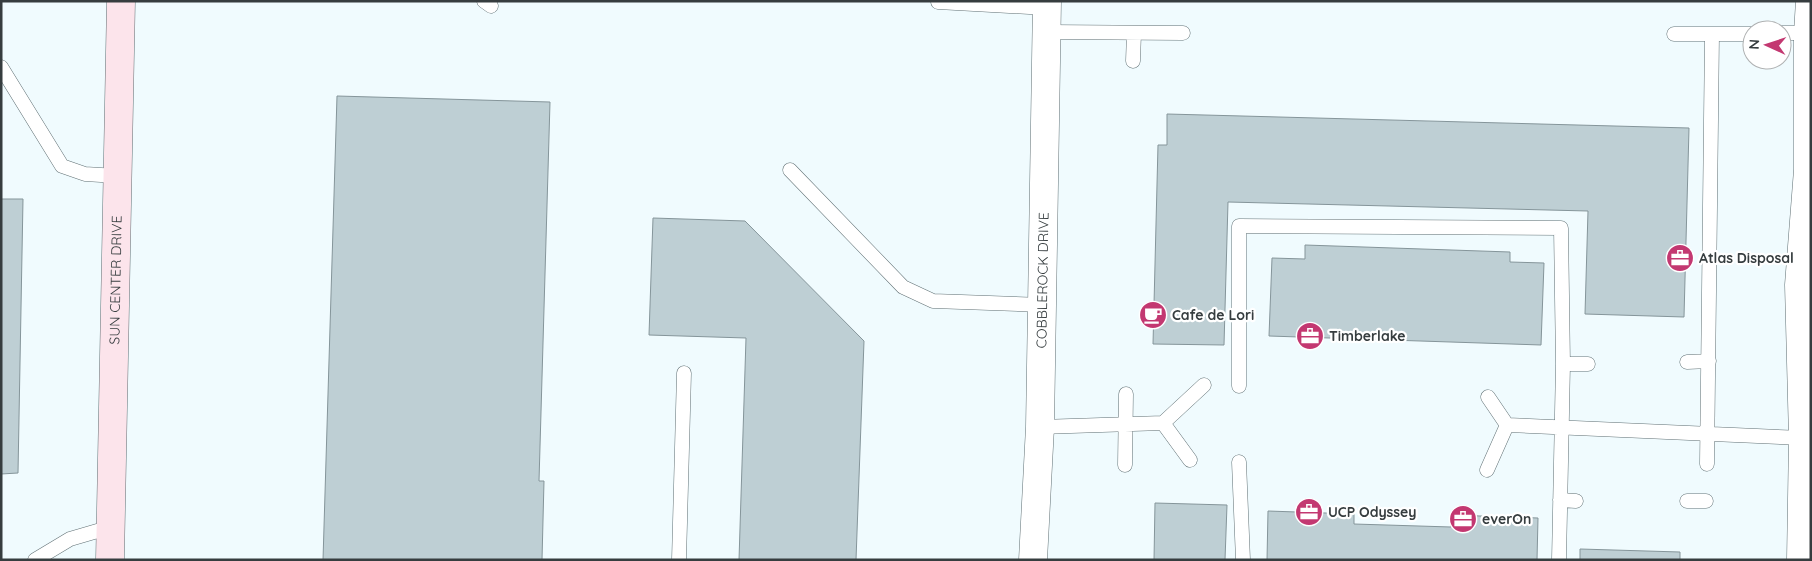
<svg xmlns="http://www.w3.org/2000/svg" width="1812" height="561" font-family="Quicksand,sans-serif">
<rect width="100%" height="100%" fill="#f0fbfe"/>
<path fill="#becfd4" stroke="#85959a" d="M337 96 550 102 539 481H544L542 560H323Z
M1167 114 1689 128 1684 317 1585 314 1588 211 1228 202 1224 345 1153 344 1158 145H1167Z
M1 199H23L18 473 1 474Z
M653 218 745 221 864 341 856 560H739L746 338 649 335Z
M1305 245 1510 252V262L1544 263 1541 345 1269 336 1272 258 1305 259Z
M1155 503 1227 505 1225 560H1154Z
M1268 511 1354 514V524L1451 527V515L1538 518 1537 560H1267Z
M1580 549 1680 552V560H1580Z"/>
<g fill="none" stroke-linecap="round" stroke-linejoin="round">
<g stroke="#617175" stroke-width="15">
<path id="lane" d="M484 1 491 6
M938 2 1047 8
M1047 32 1183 33
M1782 33H1808
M1674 34H1752
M1133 61 1134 33
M1 67 62 166 85 174 117 176
M790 170 903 287 933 301 1042 305
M1687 362 1709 361
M1563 364H1588
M1239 386V226L1561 228 1563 364 1559 560
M1507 425 1803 438
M1040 427 1163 423
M1190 460 1163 423 1204 385
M1239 462 1243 560
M1707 464 1712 34
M1125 465 1126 394
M1487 470 1507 425 1488 397
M1560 500 1576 501
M1687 501H1706
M35 560 70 539 111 527
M679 560 684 373"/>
</g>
<g stroke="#617175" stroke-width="29">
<g id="street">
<path id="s1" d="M1033 560 1040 427 1047 1"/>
<path d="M1801 560 1803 438 1799 285 1808 170V33L1810 1"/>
</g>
</g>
<g stroke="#617175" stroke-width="29">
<g id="secondary">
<path id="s2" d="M110 560 121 1"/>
</g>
</g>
<use href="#lane" stroke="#fff" stroke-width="14"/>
<use href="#street" stroke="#fff" stroke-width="28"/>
<use href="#secondary" stroke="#fce4eb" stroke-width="28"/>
</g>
<defs>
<g id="office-disc" transform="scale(1.4375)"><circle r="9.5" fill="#c33871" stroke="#fff"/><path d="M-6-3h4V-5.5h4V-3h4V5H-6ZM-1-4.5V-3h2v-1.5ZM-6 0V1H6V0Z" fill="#fff"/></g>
<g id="cafe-disc" transform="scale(1.4375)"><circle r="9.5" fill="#c33871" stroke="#fff"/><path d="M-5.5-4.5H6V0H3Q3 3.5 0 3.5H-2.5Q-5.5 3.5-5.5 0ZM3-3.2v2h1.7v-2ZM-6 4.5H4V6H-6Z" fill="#fff"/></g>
</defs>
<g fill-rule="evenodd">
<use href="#office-disc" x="1680" y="258"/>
<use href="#cafe-disc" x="1153" y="315"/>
<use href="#office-disc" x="1310" y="336"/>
<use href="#office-disc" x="1309" y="512"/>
<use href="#office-disc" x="1463" y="519"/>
</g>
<g text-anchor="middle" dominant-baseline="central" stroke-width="4.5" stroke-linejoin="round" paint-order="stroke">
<g font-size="14" font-weight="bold" fill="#363d3f" stroke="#fff" text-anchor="start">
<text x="1699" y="258">Atlas Disposal</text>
<text x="1172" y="315">Cafe de Lori</text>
<text x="1329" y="336">Timberlake</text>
<text x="1328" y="512">UCP Odyssey</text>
<text x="1482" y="519">everOn</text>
</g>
<g font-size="14" fill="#363d3f" stroke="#fff">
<text stroke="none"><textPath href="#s2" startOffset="280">SUN CENTER DRIVE</textPath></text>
<text stroke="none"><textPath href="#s1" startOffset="280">COBBLEROCK DRIVE</textPath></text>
</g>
</g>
<rect width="1812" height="561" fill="none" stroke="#363d3f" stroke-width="5"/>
<g transform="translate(1767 45) rotate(273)"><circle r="24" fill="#ffffff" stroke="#afb1b2"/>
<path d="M0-4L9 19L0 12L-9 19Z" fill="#c33871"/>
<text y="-8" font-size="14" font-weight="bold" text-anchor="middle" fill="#363d3f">N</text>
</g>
</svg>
